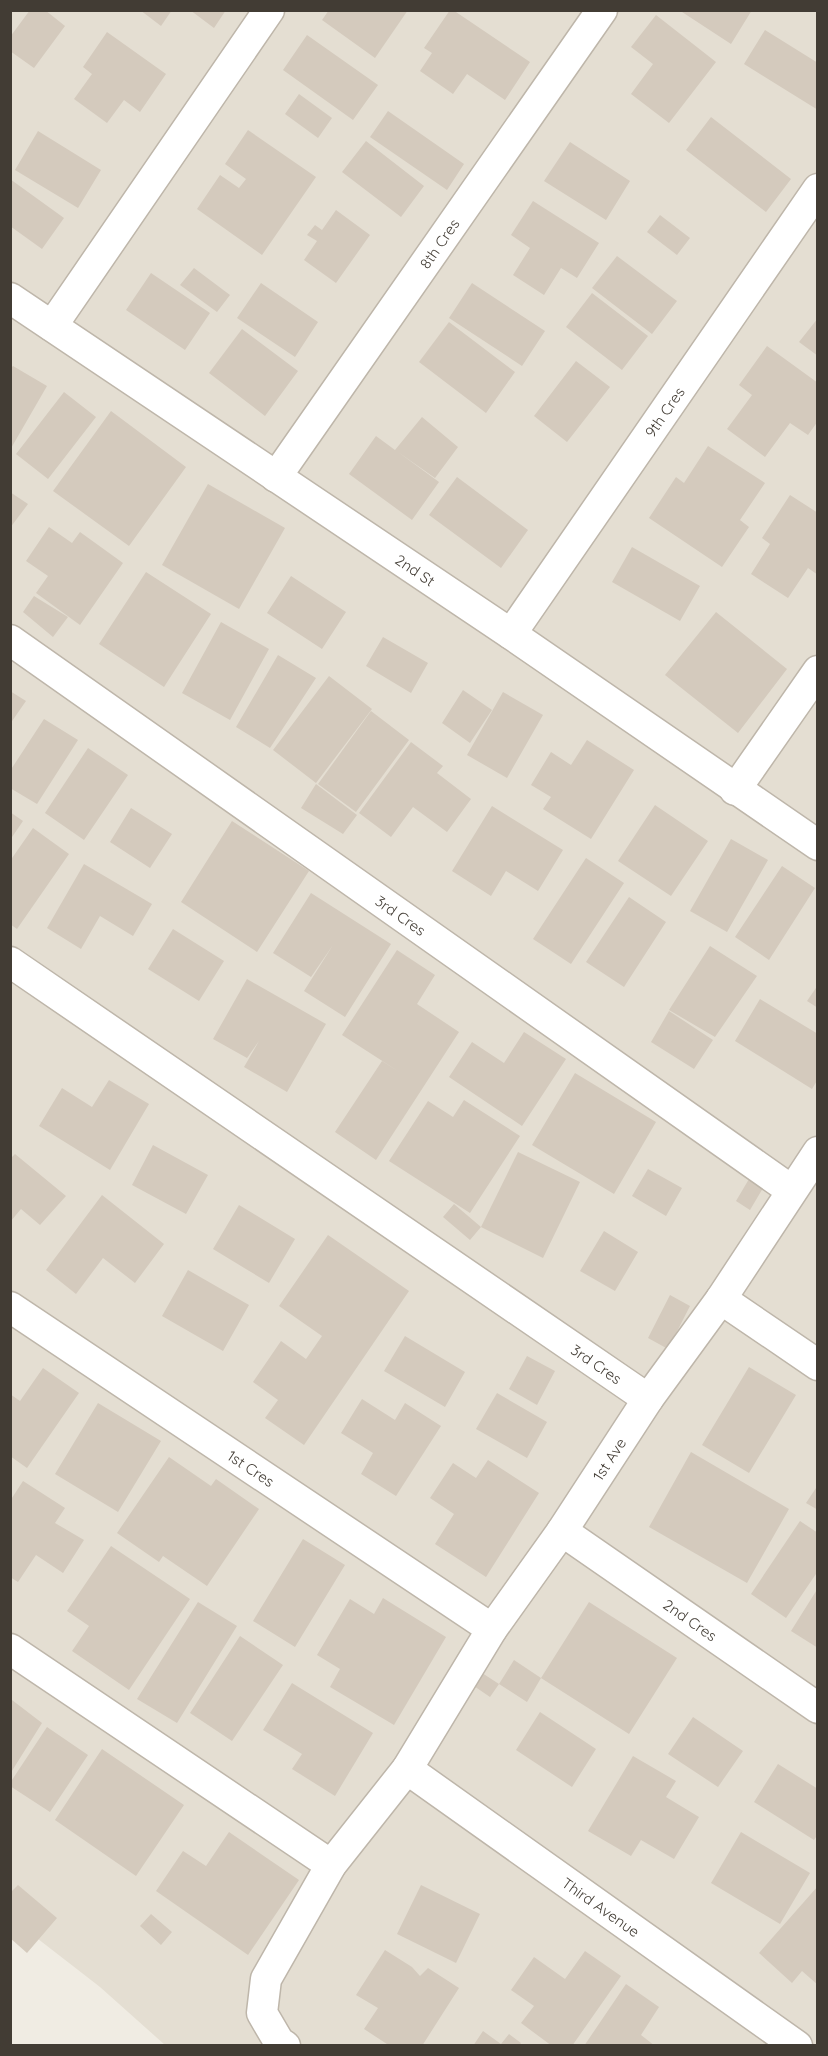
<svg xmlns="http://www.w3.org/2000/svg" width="828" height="2056" font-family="Quicksand,sans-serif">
<rect width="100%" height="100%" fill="#f0ece3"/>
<path fill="#e4ded2" d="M10 11H817V2045H165L100 1987 11 1918Z"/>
<path fill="#d4cabd" d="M30 10H45L65 26 34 68 10 51V37Z
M140 10H172L161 26Z
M190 10H226L214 28Z
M329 10H408L375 58 322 20Z
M450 10H453L530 62 505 100 467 74 453 94 420 71 432 53 424 48Z
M679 10H752L731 44Z
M656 15 716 62 669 123 631 94 653 64 631 47Z
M765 30 818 63V110L744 64Z
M107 32 166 74 140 112 124 100 107 123 74 99 92 74 83 67Z
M307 35 378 85 353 120 283 70Z
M299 94 332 118 318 138 285 114Z
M388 111 464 164 447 190 370 137Z
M711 117 791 179 766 212 686 150Z
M248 130 316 177 262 255 197 209 220 175 239 188 246 179 225 164Z
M38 131 101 170 78 208 15 170Z
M366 141 424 186 401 217 342 172Z
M570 142 630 181 606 220 544 181Z
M10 179 64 218 42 249 10 226Z
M533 201 599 243 577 278 561 268 544 295 513 275 530 248 511 235Z
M336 210 370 235 336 283 304 260 317 241 307 235 315 225 322 230Z
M660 215 690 238 677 255 647 232Z
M617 256 677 301 652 334 592 288Z
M194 268 230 295 217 312 180 285Z
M151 273 210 313 185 350 126 310Z
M261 283 318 322 295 357 237 318Z
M472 283 545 331 522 366 449 318Z
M592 293 648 336 622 370 566 327Z
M818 318V356L799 342Z
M449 322 515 372 486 413 419 362Z
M242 329 298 371 265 416 209 373Z
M767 346 818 383V421L808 435 790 423 765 457 727 429 752 395 739 385Z
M576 361 610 387 567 442 534 416Z
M13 366 47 386 10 450V369Z
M64 392 96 417 48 479 16 454Z
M111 411 186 467 129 546 53 491Z
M422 417 458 447 435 478 398 452 439 482 412 520 349 474 376 436 395 450Z
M708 446 765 483 740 520 749 527 722 567 649 518 676 477 684 483Z
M457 477 528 530 501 568 429 515Z
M208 484 285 528 239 609 162 565Z
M10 492 28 504 10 528Z
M790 495 818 513V575L808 568 788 598 751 574 770 544 762 538Z
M49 527 72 543 80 532 123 563 80 625 36 593 48 576 26 561Z
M632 547 700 586 680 621 612 582Z
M146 572 211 614 164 687 99 644Z
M291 576 346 612 322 649 267 613Z
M34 596 68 617 53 637 23 612Z
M716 612 787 669 738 733 665 675Z
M221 622 269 649 230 720 182 693Z
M383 637 428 663 411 693 366 666Z
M278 655 316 678 270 748 236 727Z
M329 676 372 709 316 783 273 750Z
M463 690 492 710 470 743 442 723Z
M10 691 26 701 10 724Z
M503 692 543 715 507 778 467 755Z
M371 711 409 740 356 812 318 784Z
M44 719 78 740 37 804 10 788V771Z
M587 740 634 770 591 839 543 809 551 797 531 785 551 752 571 765Z
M411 742 443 766 437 773 471 799 447 832 413 807 391 837 359 813Z
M88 748 128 775 84 840 45 813Z
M316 784 357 815 343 834 301 808Z
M655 805 708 841 671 896 618 861Z
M492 806 563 850 538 891 506 871 491 896 452 871Z
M131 808 172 834 150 868 110 842Z
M10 812 23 821 10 840Z
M232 821 309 871 257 952 181 902Z
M33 828 69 854 17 929 10 924V861Z
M731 839 768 860 727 932 690 911Z
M586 858 624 883 571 964 533 939Z
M84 864 152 904 133 936 100 916 81 949 47 928Z
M782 866 815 888 769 960 735 937Z
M311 893 391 944 345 1017 304 991 333 945 311 977 273 953Z
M629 897 666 922 624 987 586 962Z
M173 929 224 961 199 1001 148 969Z
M710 946 757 976 715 1037 669 1010Z
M397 950 435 975 417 1004 459 1032 376 1160 335 1132 382 1061 401 1073 342 1035Z
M247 979 326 1024 287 1092 244 1067 259 1041 247 1058 213 1039Z
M818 985V1008L807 1001Z
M760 999 818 1034V1079L812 1089 735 1041Z
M669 1011 713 1040 694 1069 651 1042Z
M524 1032 566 1059 522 1126 449 1077 472 1042 504 1063Z
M575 1073 656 1122 614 1194 532 1145Z
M109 1080 149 1104 110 1170 39 1126 62 1088 92 1107Z
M464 1100 520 1136 470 1213 389 1161 428 1101 453 1117Z
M153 1145 208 1175 186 1214 132 1185Z
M518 1152 580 1182 543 1258 481 1227Z
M15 1154 66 1196 40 1225 21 1209 10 1222V1159Z
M648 1169 682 1188 666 1216 632 1196Z
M749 1179 763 1188 750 1210 736 1201Z
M102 1195 164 1244 135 1283 103 1258 76 1294 46 1270Z
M454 1204 481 1227 470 1240 443 1217Z
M239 1205 295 1239 269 1283 213 1249Z
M604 1231 638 1252 615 1291 580 1271Z
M328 1235 409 1291 304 1445 265 1418 278 1400 253 1382 281 1341 306 1359 322 1336 279 1306Z
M188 1270 249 1305 223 1351 162 1316Z
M670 1295 690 1306 668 1349 648 1338Z
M405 1336 465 1372 445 1407 384 1371Z
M527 1356 555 1371 537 1405 509 1389Z
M749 1367 796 1395 749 1473 702 1445Z
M43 1368 79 1393 27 1468 10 1456V1394L20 1401Z
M497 1393 547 1422 527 1458 476 1429Z
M362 1399 395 1420 405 1403 441 1426 396 1496 361 1474 373 1453 341 1433Z
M98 1403 161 1441 118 1512 55 1474Z
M691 1452 789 1509 747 1583 649 1527Z
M169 1457 211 1486 216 1479 259 1509 207 1586 163 1556 159 1562 117 1533Z
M488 1460 539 1493 486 1577 435 1544 454 1514 430 1498 453 1463 476 1478Z
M23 1481 65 1508 55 1523 84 1540 63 1573 36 1555 18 1582 10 1577V1501Z
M818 1485V1510L806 1503Z
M800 1521 818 1533V1571L786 1618 751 1594Z
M303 1539 345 1565 295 1647 253 1621Z
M111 1546 190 1599 129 1690 72 1651 89 1626 67 1611Z
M818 1588V1648L791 1631Z
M383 1598 446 1637 394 1725 330 1687 340 1669 317 1655 350 1599 374 1614Z
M198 1602 237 1626 177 1723 137 1699Z
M589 1602 677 1658 629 1734 541 1678Z
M240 1636 283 1665 232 1741 190 1713Z
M514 1660 541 1678 527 1702 499 1684Z
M479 1671 499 1684 490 1697 471 1684Z
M292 1683 373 1733 335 1796 292 1769 302 1754 263 1730Z
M12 1700 42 1723 10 1774V1702Z
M540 1712 596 1749 572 1787 516 1750Z
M693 1717 743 1751 718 1787 668 1754Z
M47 1727 88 1755 50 1812 10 1786V1783Z
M102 1749 184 1805 136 1876 55 1820Z
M633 1756 676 1781 666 1797 699 1817 674 1859 641 1840 631 1856 588 1831Z
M778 1764 818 1789V1834L814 1840 754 1802Z
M229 1832 299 1880 248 1955 156 1891 183 1851 206 1866Z
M741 1832 810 1873 780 1924 711 1883Z
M18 1885 57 1918 27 1953 10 1938V1893Z
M421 1885 480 1914 456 1963 397 1934Z
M818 1886V1985L802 1971 792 1983 759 1953Z
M151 1914 172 1932 161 1945 140 1926Z
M385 1950 412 1967 420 1976 428 1968 459 1988 422 2046H390L364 2029 378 2008 356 1995Z
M585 1951 621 1976 572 2046H552L521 2023 534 2006 511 1990 534 1957 565 1979Z
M626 1984 659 2007 641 2035 655 2046H584Z
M483 2031 501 2044 509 2034 521 2043 519 2046H473Z"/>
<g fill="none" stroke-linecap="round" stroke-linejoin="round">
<g stroke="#beb6aa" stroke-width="33">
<g id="minor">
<path id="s1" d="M10 298 511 634 818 845"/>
<path d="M52 326 269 10"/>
<path id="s2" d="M276 477 602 10"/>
<path id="s3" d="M511 634 818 189"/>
<path id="s4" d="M10 640 791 1190"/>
<path d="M735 790 818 671"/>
<path id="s5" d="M10 962 648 1399"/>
<path d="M721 1299 818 1365"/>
<path id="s6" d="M10 1307 492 1629"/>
<path id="s7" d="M562 1531 818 1708"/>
<path d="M10 1649 331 1865"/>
<path id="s8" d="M407 1769 797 2046"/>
<path id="s9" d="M285 2046 279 2042 262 2013 266 1979 331 1865 407 1769 492 1629 562 1531 648 1399 721 1299 818 1152"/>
</g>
</g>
<use href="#minor" stroke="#fff" stroke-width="30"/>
</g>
<g text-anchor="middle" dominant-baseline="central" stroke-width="4.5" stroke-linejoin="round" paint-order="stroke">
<g font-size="15" fill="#423c34" stroke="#fff">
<text stroke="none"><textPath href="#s2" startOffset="285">8th Cres</textPath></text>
<text stroke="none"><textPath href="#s3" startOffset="270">9th Cres</textPath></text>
<text stroke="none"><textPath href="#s1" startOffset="488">2nd St</textPath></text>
<text stroke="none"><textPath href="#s4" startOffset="478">3rd Cres</textPath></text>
<text stroke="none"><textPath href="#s5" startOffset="711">3rd Cres</textPath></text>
<text stroke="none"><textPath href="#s9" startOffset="699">1st Ave</textPath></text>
<text stroke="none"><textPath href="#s6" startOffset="290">1st Cres</textPath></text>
<text stroke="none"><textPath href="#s7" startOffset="156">2nd Cres</textPath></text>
<text stroke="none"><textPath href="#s8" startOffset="238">Third Avenue</textPath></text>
</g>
</g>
<rect width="828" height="2056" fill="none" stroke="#423c34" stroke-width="24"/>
</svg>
